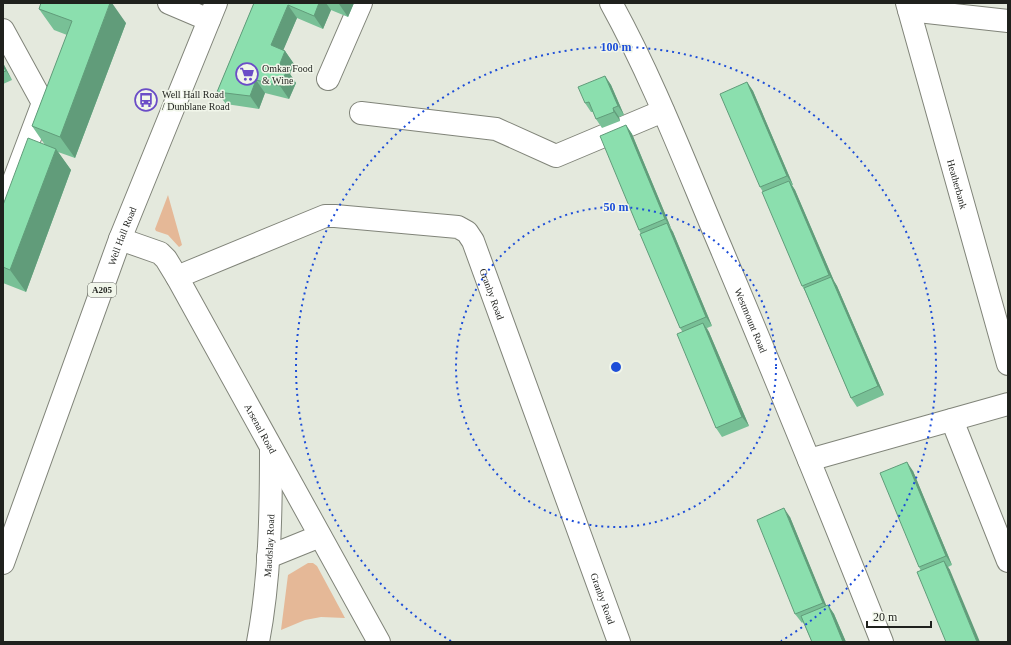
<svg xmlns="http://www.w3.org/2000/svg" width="1011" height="645" font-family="Georgia,serif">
<rect width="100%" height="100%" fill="#e4e9dd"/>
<path fill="#e5b897" d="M168 195 182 245 179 247 168 235 156 231 155 229Z
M308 563H313L317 566 345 618 321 617 305 620 281 630 288 575Z"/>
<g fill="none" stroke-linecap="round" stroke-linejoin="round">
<g stroke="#808479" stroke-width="24">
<g id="minor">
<path d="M169 3 209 20"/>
<path id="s1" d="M611 3C654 81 686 166 721 248 776 379 830 510 882 642"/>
<path id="s2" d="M907 3 1008 364"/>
<path d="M909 10 1008 21"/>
<path d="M3 30 43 103 3 209"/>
<path d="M328 79 361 3"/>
<path d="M361 113 496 129 556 156 663 111"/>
<path id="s3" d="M120 239 160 253 166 259 177 277 379 642"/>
<path id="s4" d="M177 277 325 216H335L458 227 467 232 473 241 619 642"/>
<path d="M952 420 1008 561"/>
<path d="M809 460 1008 404"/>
<path d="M268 557 320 536"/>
<path id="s5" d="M258 642C270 579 271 514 271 449"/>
</g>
</g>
<g stroke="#808479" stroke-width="24">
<g id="highway">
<path id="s6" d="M3 563 120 239 216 3"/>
</g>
</g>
<use href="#minor" stroke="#fff" stroke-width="22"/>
<use href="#highway" stroke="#fff" stroke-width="22"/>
</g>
<path fill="#78c096" d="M254 3H354L348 17 331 10 323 29 297 18 283 50 285 51 294 64 290 74 296 83 289 99 265 93 259 109 226 104 217 92Z
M39 9 126 23 75 158 58 152 71 170 26 292 3 283V205L45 145 32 126 67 35 54 30Z
M3 63 12 80 3 84Z
M605 76 611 85 624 115 619 117 620 121 602 128 596 119 593 112H591L585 103Z
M747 82 753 91 793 185H792L795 190 834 281 837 286 884 395 857 407 851 398 805 291 802 286 763 192 760 187Z
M626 125 632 134 671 228 673 232 712 326 707 328 709 332 749 426 722 437 716 428 682 331 680 328 641 234 639 230Z
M913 471 952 565 948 567 950 570 921 571 919 567Z
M790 517 826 606 828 605 834 614 846 642H812L803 622 802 623 795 614Z"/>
<path fill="#619c7a" d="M110 3H112L126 23 75 158 60 137Z
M319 3H326L331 10 323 29 314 16Z
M340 3H354L348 17 339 4Z
M288 5 297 18 280 58 271 45Z
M285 51 294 64 290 74 296 83 289 99 280 86 279 66Z
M3 63 12 80 3 66Z
M605 76 611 85 624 115 618 106Z
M256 80 265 93 259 109 250 96Z
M747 82 753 91 793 185 787 176Z
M613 108 619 117 620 121 614 112Z
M626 125 632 134 671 228 665 219Z
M56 149 71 170 26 292 10 270Z
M789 181 795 190 834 281 837 286 884 395 878 386 832 279 829 275Z
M667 223 673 232 712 326 706 317Z
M703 323 709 332 749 426 742 417Z
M907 462 913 471 952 565 946 556Z
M784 508 790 517 829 612 823 603Z
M944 561 950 570 980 642H977Z
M828 605 834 614 846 642H843Z"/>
<path fill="#8bdfae" stroke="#619c7a" d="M41 3H110L60 137 32 126 72 21 39 9Z
M254 3H319L314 16 288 5 271 45 285 51 279 66 287 70 280 86 256 80 250 96 217 92Z
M3 66 6 71 3 72Z
M605 76 618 106 613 108 614 112 596 119 589 102 585 103 578 87Z
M747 82 787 176 760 187 720 94Z
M626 125 665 219 639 230 600 136Z
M28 138 56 149 10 270 3 267V205Z
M789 181 829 275 802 286 762 192Z
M667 223 706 317 680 328 640 234Z
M831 277 878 386 851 398 804 288Z
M703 323 742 417 716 428 677 334Z
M907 462 946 556 919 567 880 473Z
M784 508 823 603 795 614 757 520Z
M944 561 977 642H946L917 572Z
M828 605 843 642H812L801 616Z"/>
<g fill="none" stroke="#1d4ed8" stroke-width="2" stroke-dasharray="2 4">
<circle cx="616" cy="367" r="160"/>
<path d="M451 641A320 320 0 1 1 781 641"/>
</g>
<defs>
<g id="supermarket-ring" transform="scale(1.15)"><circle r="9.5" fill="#f1f6ea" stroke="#6b4dc7" stroke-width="1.5"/><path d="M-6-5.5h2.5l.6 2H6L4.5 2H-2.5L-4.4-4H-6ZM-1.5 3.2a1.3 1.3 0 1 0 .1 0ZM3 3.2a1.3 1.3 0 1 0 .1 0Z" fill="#6b4dc7"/></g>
<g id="bus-ring" transform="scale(1.15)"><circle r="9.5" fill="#f1f6ea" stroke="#6b4dc7" stroke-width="1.5"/><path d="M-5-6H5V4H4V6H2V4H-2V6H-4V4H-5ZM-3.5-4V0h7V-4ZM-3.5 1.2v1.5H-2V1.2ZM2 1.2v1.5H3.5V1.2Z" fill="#6b4dc7"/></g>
</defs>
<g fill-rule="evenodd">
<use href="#supermarket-ring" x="247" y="74"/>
<use href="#bus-ring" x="146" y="100"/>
</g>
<g text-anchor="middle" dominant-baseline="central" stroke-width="3" stroke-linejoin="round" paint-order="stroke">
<rect fill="#f1f6ea" stroke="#5e615a" stroke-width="1" x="88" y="283" width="28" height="14" rx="3"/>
<g font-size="9" font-weight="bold" fill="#1f211d">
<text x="102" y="290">A205</text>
</g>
<g font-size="10" fill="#1f211d" stroke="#f1f6ea" text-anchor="start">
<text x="262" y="68">Omkar Food<tspan x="262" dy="12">&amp; Wine</tspan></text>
<text x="162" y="94">Well Hall Road<tspan x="162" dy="12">/ Dunblane Road</tspan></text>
</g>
<g font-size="10" fill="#1f211d" stroke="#f1f6ea">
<text stroke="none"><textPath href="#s2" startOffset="188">Heatherbank</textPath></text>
<text stroke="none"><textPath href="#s6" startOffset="348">Well Hall Road</textPath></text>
<text stroke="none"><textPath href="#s4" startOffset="371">Granby Road</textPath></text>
<text stroke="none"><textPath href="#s1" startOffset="347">Westmount Road</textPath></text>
<text stroke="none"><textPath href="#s3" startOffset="245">Arsenal Road</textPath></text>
<text stroke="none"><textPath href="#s5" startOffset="97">Maudslay Road</textPath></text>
<text stroke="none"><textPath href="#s4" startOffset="695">Granby Road</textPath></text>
</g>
</g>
<circle cx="616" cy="367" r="6" fill="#1d4ed8" stroke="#f1f6ea" stroke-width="2"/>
<g font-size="12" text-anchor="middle" font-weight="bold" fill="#1d4ed8" stroke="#f1f6ea" stroke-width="3" stroke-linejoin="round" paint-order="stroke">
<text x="616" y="51">100 m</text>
<text x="616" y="211">50 m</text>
</g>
<rect width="1011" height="645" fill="none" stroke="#1f211d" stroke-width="8"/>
<path d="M867 621v6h64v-6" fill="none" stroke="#1f211d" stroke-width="2"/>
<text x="873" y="621" font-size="12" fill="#1f211d" stroke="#f1f6ea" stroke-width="3" paint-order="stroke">20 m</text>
</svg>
